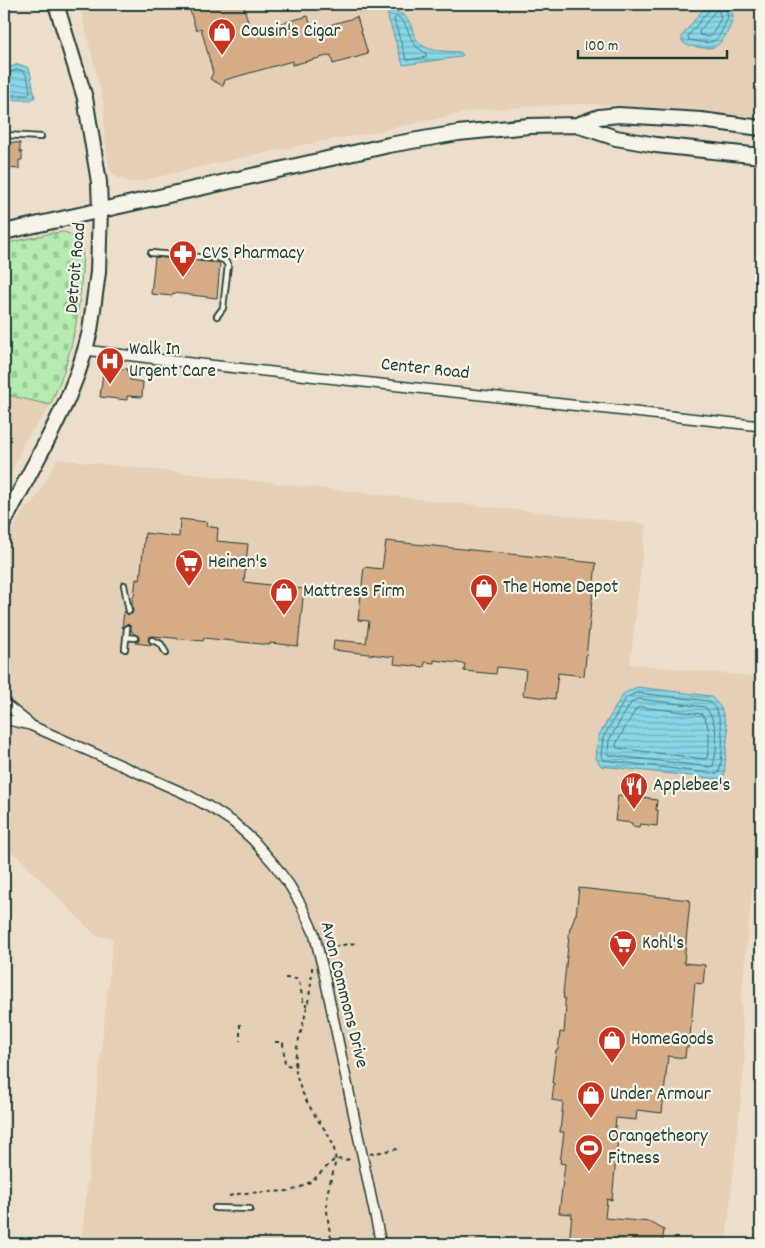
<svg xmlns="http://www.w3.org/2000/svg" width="765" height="1248" font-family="Dekko,sans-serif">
<defs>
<pattern id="cemetery-stones" width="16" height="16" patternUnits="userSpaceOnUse" patternTransform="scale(1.25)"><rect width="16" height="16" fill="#b4ebae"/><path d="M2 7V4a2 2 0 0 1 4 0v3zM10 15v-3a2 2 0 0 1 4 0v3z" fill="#9aca96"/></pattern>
<pattern id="water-rules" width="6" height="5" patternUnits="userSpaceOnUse" patternTransform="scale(1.25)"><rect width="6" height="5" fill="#88d6e7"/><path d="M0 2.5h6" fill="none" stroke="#6fafbc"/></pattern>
</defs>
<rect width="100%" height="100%" fill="#eddecb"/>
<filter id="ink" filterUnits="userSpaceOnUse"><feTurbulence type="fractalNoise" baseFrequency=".02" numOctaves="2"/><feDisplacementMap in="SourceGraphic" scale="10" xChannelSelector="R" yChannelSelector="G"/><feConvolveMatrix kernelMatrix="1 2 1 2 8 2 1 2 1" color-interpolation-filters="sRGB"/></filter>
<g filter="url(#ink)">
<path fill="#e6cfb7" d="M111 4H761V113L757 115 744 116 695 110 621 105 577 104 478 110 365 134 297 146 213 164 142 181 129 182 118 178 114 175 109 168 104 130V105L81 11H89Z
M4 394 50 405 48 410 23 443 18 458 6 484 4 496Z
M57 459 646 524 630 664 761 677V801L741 1002 745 1059 726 1244H81L113 938 96 936 18 857 4 848V546L22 513 37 497Z"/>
<path fill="url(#cemetery-stones)" stroke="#6a9471" d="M64 232C72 234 78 238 81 246 84 254 82 265 82 273 79 319 70 363 50 405L4 394V244L52 233Z"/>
<path fill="url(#water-rules)" stroke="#5e999f" d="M707 4H729C730 7 732 12 733 15 734 22 723 43 716 46 710 49 702 48 696 47 690 46 686 46 682 41V36Z
M393 11C418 16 407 38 425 47 435 52 449 51 460 52L463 55 460 57 403 65 388 17V12Z
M18 64 27 67 30 71 35 97 31 100H4V70Z
M637 687 711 696 721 708 728 730 724 777 717 779 601 766 596 758 598 737 623 694Z"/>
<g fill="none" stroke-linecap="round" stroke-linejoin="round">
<path stroke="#497a7c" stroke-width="1" d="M711 4 710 9 688 36 689 40C715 45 717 44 727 19L728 16 724 4
M718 10 719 12 721 18 712 35 709 37 700 35 699 32 715 11Z
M398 17C408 23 408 37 416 46 418 49 423 51 426 53V57L408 60 406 59 394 20 395 18Z
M4 74C8 74 12 72 16 70 28 68 29 84 30 93L27 95H4
M637 693 709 701C711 704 715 707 716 710 725 726 723 757 719 773L716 774 603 760 601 756 603 738 626 698Z
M639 699 705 707C719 723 718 747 713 766L711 767 608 755V753L609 740 631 703Z
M640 707 702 714C711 725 710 745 707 758L705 759 617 748 616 746 617 742 636 709Z"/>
</g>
<path fill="#d6ac87" stroke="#1f3d34" d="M188 4H243L251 32 308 16 312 30 357 17 368 54 333 64 331 55 292 65V61L225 80 223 86 210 79 213 73 201 28 196 30Z
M4 142 20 143V152H22V160H19V169L4 168Z
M155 257 220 263 217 298 173 293 172 296 151 294Z
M112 367 128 369V375H131L130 380 143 382 142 397 127 396V400L100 397 103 372 111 373Z
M180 519 207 522 206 526 218 528 217 541 248 544 244 582 304 589 298 646 270 643V645L204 638 203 641 153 636 149 637 148 640 152 645 135 643 139 640V637L132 632 130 626 126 624 122 628 124 611 128 615 131 614 133 612 132 604 133 596H134L136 579 140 580 145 533 179 537Z
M386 541 596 563 584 676 558 673 555 699 523 695 526 670 497 667 496 674 464 671 465 664 434 660V663L425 662 424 667 394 664 395 657 333 650 334 640 366 643 369 621 358 620 364 567 382 569Z
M618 795 650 798V799L657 800 656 810H658L657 826 640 824 639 827 632 826V823L615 821Z
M579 888 690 900 684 963 705 965 703 984 695 983 689 1047H686L685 1058 668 1056 662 1113 637 1110 636 1120 616 1118 614 1137 618 1138 612 1200 607 1199 605 1218 650 1222 664 1230 662 1244H569L572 1214 559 1213 565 1164 560 1163 564 1132H560L563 1102 552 1100 554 1083H552L556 1050H558L560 1032 564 1033 566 1007H565V998H563L564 994H563L570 927H571L575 915H576Z"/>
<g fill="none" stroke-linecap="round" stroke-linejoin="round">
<g stroke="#1f3d34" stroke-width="8">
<path id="service" d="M5 135 41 137
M151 253 210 258
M217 316 223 308 228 265 224 260 218 258
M124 585 129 611
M126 637 135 638
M152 640 161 644 166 653
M125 649 127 628
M215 1208 250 1209"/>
</g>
<g stroke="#1f3d34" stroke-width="12">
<path id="minor" d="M85 350 182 362 761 426
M4 704 9 707 30 724
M4 719 30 725 188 795 213 809 233 822 253 840 274 864 290 886 301 905 314 933 323 969 381 1244"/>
</g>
<g stroke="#1f3d34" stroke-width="18">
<path id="primary" d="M577 125 616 138 656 145 761 156
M4 232 389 145 458 133 529 126 577 125 599 117 619 115 701 120 761 128
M4 522 50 435 67 400 78 372 85 350 90 331 98 272 100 210 99 182 85 98 56 4"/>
</g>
<path stroke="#1f3d34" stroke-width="2" stroke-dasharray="4 4" stroke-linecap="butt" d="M327 949 342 945 357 943
M312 967C312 985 308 1003 304 1020 300 1037 293 1054 296 1072 298 1087 307 1102 314 1114 323 1128 333 1138 335 1154 337 1166 330 1179 328 1191 325 1209 329 1227 332 1244
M285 978 297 979 299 982 304 1005H307
M240 1024V1041
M275 1042H281L283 1043 285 1065 296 1066
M370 1154 397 1149
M229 1196 243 1193 291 1191 301 1187 312 1181 335 1159 346 1160 353 1158"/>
<use href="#service" stroke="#f7f3e8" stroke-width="4.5"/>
<use href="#minor" stroke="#f7f3e8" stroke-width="9"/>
<use href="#primary" stroke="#f7f3e8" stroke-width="14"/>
</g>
</g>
<defs>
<g id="shop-pin" transform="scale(1.4375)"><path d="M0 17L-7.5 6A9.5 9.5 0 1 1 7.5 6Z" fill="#c8321e" stroke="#f7f3e8"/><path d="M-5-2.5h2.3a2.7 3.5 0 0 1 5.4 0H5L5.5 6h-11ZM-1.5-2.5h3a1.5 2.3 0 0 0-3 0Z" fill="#fff"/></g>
<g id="pharmacy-pin" transform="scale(1.4375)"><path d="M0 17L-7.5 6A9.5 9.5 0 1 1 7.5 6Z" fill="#c8321e" stroke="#f7f3e8"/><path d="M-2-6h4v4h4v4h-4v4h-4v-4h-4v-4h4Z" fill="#fff"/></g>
<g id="hospital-pin" transform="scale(1.4375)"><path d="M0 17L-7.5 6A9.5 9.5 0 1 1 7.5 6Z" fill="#c8321e" stroke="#f7f3e8"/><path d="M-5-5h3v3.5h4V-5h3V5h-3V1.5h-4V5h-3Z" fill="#fff"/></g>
<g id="supermarket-pin" transform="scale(1.4375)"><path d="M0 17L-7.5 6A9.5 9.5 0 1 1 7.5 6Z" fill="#c8321e" stroke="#f7f3e8"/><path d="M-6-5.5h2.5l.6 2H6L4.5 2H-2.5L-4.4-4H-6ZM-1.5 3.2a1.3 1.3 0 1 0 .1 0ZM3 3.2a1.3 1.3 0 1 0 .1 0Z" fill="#fff"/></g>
<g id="restaurant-pin" transform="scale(1.4375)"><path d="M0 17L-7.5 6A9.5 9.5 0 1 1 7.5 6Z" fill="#c8321e" stroke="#f7f3e8"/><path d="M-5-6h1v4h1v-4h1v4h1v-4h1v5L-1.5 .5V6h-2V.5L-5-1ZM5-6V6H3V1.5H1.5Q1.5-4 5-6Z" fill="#fff"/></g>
<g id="stadium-pin" transform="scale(1.4375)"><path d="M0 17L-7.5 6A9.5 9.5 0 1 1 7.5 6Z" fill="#c8321e" stroke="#f7f3e8"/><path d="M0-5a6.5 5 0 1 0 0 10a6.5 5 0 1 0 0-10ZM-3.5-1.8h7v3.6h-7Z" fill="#fff"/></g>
</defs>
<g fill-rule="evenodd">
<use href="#shop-pin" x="222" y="32"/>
<use href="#pharmacy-pin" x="183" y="254"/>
<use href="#hospital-pin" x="110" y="361"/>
<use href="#supermarket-pin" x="189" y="563"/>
<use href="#shop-pin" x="484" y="588"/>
<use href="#shop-pin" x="284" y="592"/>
<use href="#restaurant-pin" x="634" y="786"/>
<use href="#supermarket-pin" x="623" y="944"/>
<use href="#shop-pin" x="612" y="1040"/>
<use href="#shop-pin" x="591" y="1095"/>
<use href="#stadium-pin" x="589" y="1148"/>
</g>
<g text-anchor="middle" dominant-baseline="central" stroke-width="4.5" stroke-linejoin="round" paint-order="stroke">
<g font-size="19" fill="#1f3d34" stroke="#f7f3e8" text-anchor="start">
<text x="241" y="32">Cousin's Cigar</text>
<text x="202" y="254">CVS Pharmacy</text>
<text x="129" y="350">Walk In<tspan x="129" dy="22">Urgent Care</tspan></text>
<text x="208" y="563">Heinen's</text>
<text x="503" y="588">The Home Depot</text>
<text x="303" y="592">Mattress Firm</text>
<text x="653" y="786">Applebee's</text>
<text x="642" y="944">Kohl's</text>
<text x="631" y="1040">HomeGoods</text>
<text x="610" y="1095">Under Armour</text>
<text x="608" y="1137">Orangetheory<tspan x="608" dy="22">Fitness</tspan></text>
</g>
<g font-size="19" fill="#1f3d34" stroke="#f7f3e8">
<text transform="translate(77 268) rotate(-85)">Detroit Road</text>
<text transform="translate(425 370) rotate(6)">Center Road</text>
<text transform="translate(343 995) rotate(76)">Avon Commons Drive</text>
</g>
</g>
<rect width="765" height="1248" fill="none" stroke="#f7f3e8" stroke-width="20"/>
<rect x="10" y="10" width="745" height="1228" fill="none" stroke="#1f3d34" stroke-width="2" filter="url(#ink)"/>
<path d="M578 50v8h149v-8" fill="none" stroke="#1f3d34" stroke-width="2.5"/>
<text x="585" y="50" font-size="15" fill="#1f3d34" stroke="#f7f3e8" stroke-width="4" paint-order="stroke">100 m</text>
</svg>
